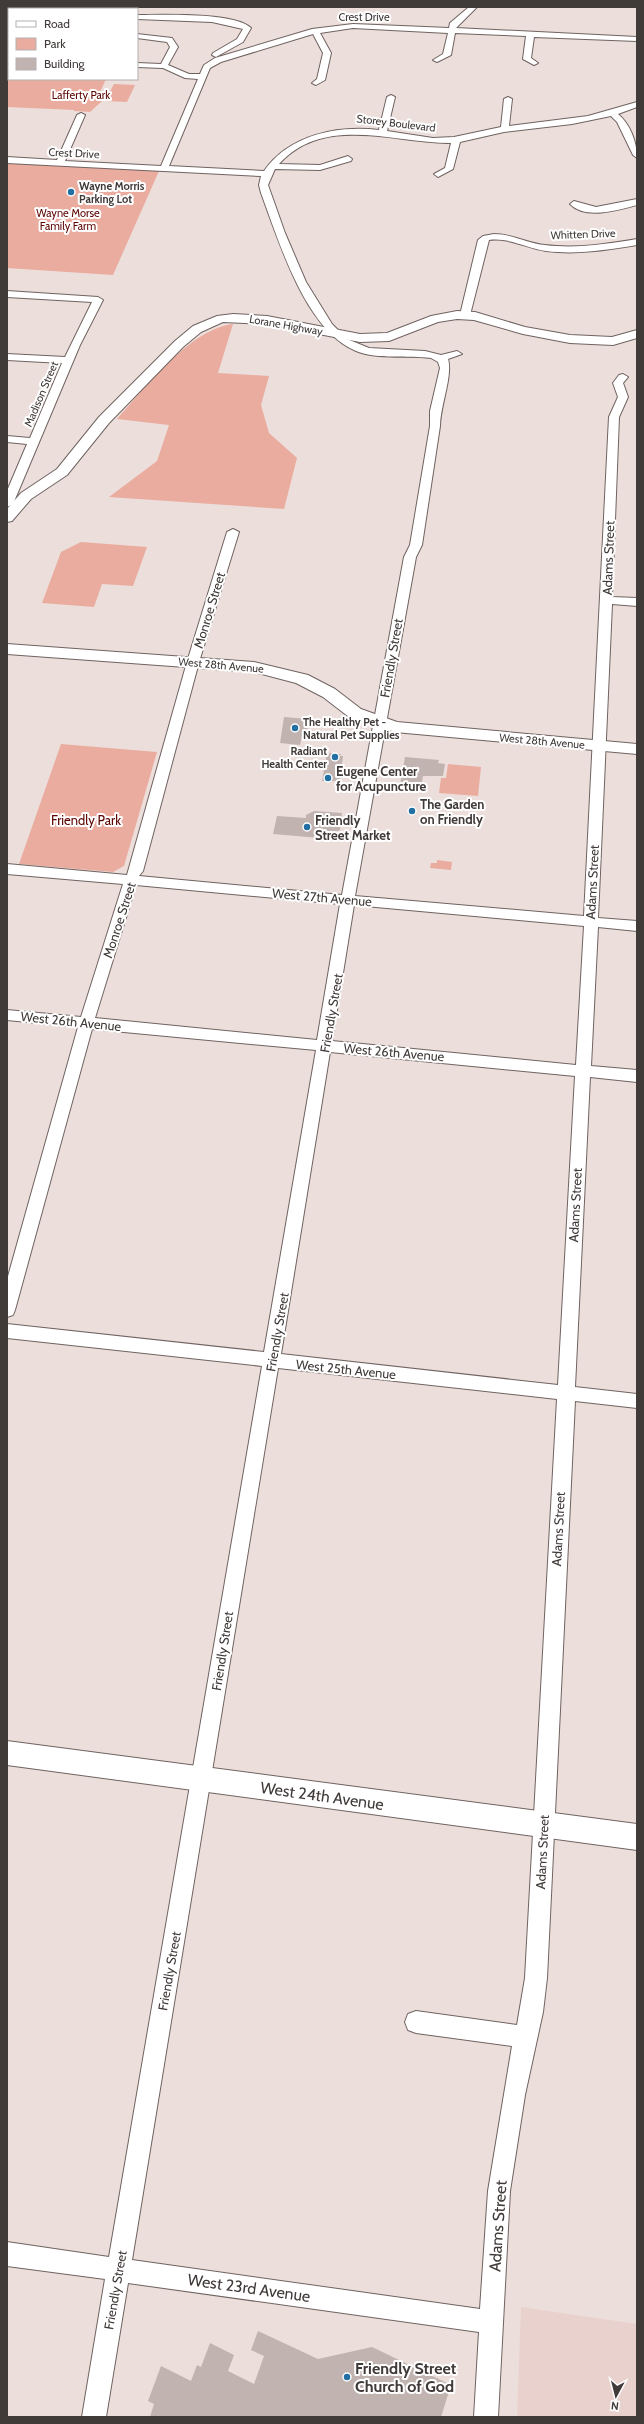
<svg xmlns="http://www.w3.org/2000/svg" width="644" height="2424" font-family="Cabin,sans-serif">
<rect width="100%" height="100%" fill="#ecdedb"/>
<path fill="#e9d2cd" d="M521 2307 637 2324V2417H517Z"/>
<path fill="#eaac9f" d="M7 71H9V79H106L96 101H102L90 112 74 111V110L7 107Z
M114 84 135 85 127 102 105 101Z
M7 162 159 171 113 275 7 268Z
M233 324 218 373 269 376 261 405 269 433 297 458 284 509 109 497 157 461 169 425 117 419C146 387 190 329 233 324Z
M81 542 147 547 133 586 102 584 94 607 42 603 61 552Z
M61 744 157 752 124 866 113 872 19 864Z
M448 764 481 767 478 796 439 793 441 778H446Z
M437 860 452 862 451 870 430 868 431 863H437Z"/>
<path fill="#c0b3b0" d="M284 717 307 719 306 722 309 723 306 735 302 736 300 745 280 743Z
M327 753 341 754 340 756H343L340 781H322Z
M405 757 439 760 438 763 445 764 443 776H423L421 787 400 785Z
M314 811 342 813 340 830 333 833 332 839 273 834 277 816 306 818V815Z
M258 2331 318 2359 372 2347 451 2385 441 2417H150L154 2404 148 2401 161 2366 191 2381 197 2365 201 2367 210 2343 234 2355 228 2371 254 2384 264 2356 251 2350Z"/>
<g fill="none" stroke-linecap="round" stroke-linejoin="round">
<g stroke="#6f6360" stroke-width="2">
<path id="minor" d="M38 7H46L45 9H37Z
M469 7H477L456 28 637 37V41L534 37 531 58 538 63 534 65 523 59 526 36 455 33 451 55 437 62 433 60 443 54 448 33 353 28 320 33 331 53 325 80 316 85 312 83 317 79 323 53 313 34 221 62 210 68 169 166 264 171C289 135 337 125 379 130L387 97 391 95 395 97 387 131 433 138 454 137 501 127 504 99 508 97 512 99 509 126 588 116 637 102V107L618 114C630 124 637 142 637 158L633 155 617 122 611 116 572 124 504 132 460 142 453 169 438 177 434 174 445 168 451 143C394 143 324 114 279 164L320 165 348 156 352 159 351 161 320 170 275 169 268 185 285 233 306 282 332 324 347 339 369 348 425 351 441 355 457 351 462 354 448 359C453 376 440 406 440 426L422 545 416 557 355 896 584 916 609 417 618 397 613 383 619 375 623 374 628 377 623 383 628 397 619 417 612 597 637 598V606L612 604 598 918 637 921V931L598 927 591 1066 637 1070V1082L590 1077 575 1387 637 1394V1408L575 1401 547 1978 543 2012 525 2095 510 2191 498 2417H474L479 2332 128 2283 106 2417H82L105 2279 7 2266V2242L109 2257 262 1366 7 1338V1324L264 1352 316 1050 92 1029 15 1310 13 1315 7 1317V1280L78 1027 7 1020V1010L81 1017 123 884 7 874V864L127 875 187 662 227 532 233 529 239 532 199 662 143 871 139 876 342 895 404 557 410 545 430 426V411L440 368 438 362 431 358C408 355 378 360 356 351 305 330 279 241 261 193L259 185 261 176 7 163V157L57 160 77 115 81 113 85 115 65 161 161 166 198 79 185 78 163 68 137 67V63L161 64 170 47 167 42 137 38V34L172 38 178 47 168 65 189 74H200L204 65 215 58 312 29 353 24 449 28 450 23ZM136 885 340 904 317 1040 95 1018ZM354 905 584 926 576 1065 332 1041ZM330 1052 575 1076 558 1385 281 1354ZM278 1368 557 1399 525 1978 517 2025 416 2011 408 2014 405 2022 408 2030 416 2033 512 2046 488 2191 480 2309 132 2260Z
M7 9H10L9 13H7Z
M137 15C161 15 235 12 251 28L243 42 216 57 212 55 213 53 237 39 243 29 212 22 137 19Z
M7 30H9V37H7Z
M7 58H9V62H7Z
M637 199V205C619 210 585 220 570 204L574 201 596 207Z
M494 234C512 234 527 243 545 245 575 249 607 244 637 239V245C607 250 576 255 546 251 526 248 508 237 489 240L470 315 462 317 460 315 478 240 483 236Z
M7 291 98 297 103 300 80 345 13 504 7 507V491L27 444 7 442V436L30 438 62 363 7 360V354L65 357 92 302 7 297Z"/>
</g>
<g stroke="#6f6360" stroke-width="2">
<path id="tertiary" d="M457 311 475 312 525 327 570 335 612 337 637 330V338L613 345 570 343 523 334 474 320 457 319 438 322 389 341 360 342 267 324 223 322 201 332 183 347 109 423 67 475 31 499 12 521 7 522V509L21 493 57 469 99 417 175 341 193 326 217 316 233 314 267 316 360 334 387 333 431 316Z
M7 1741 637 1824V1850L7 1765Z"/>
</g>
<g stroke="#6f6360" stroke-width="2">
<path id="secondary" d="M7 644 254 662 308 675 335 689 361 709 397 722 637 744V754L395 732 349 717 323 697 296 683 254 672 7 654Z"/>
</g>
<use href="#minor" fill="#fff" fill-rule="evenodd"/>
<use href="#tertiary" fill="#fff" fill-rule="evenodd"/>
<use href="#secondary" fill="#fff" fill-rule="evenodd"/>
</g>
<g fill="#2270a3" stroke="#fff" stroke-width="1.5">
<circle cx="71" cy="192" r="4"/>
<circle cx="295" cy="728" r="4"/>
<circle cx="335" cy="757" r="4"/>
<circle cx="328" cy="778" r="4"/>
<circle cx="412" cy="811" r="4"/>
<circle cx="307" cy="827" r="4"/>
<circle cx="347" cy="2377" r="4"/>
</g>
<g text-anchor="middle" dominant-baseline="central" stroke-width="4" stroke-linejoin="round" paint-order="stroke">
<g font-size="11" fill="#403a39" stroke="#fff">
<text x="364" y="17">Crest Drive</text>
<text transform="translate(396 123) rotate(7)">Storey Boulevard</text>
<text transform="translate(74 153) rotate(3)">Crest Drive</text>
<text transform="translate(583 234) rotate(-2)">Whitten Drive</text>
<text transform="translate(286 325) rotate(10)">Lorane Highway</text>
<text transform="translate(41 394) rotate(-67)">Madison Street</text>
<text transform="translate(221 665) rotate(5)">West 28th Avenue</text>
<text transform="translate(542 741) rotate(5)">West 28th Avenue</text>
</g>
<g font-size="11" fill="#5b0400" stroke="#fff">
<text x="81" y="95">Lafferty Park</text>
<text x="68" y="213">Wayne Morse<tspan x="68" dy="13">Family Farm</tspan></text>
</g>
<g font-size="11" font-weight="bold" fill="#403a39" stroke="#fff" text-anchor="start">
<text x="79" y="186">Wayne Morris<tspan x="79" dy="13">Parking Lot</tspan></text>
<text x="303" y="722">The Healthy Pet -<tspan x="303" dy="13">Natural Pet Supplies</tspan></text>
<text x="327" y="751" text-anchor="end">Radiant<tspan x="327" dy="13">Health Center</tspan></text>
</g>
<g font-size="13" fill="#403a39" stroke="#fff">
<text transform="translate(608 558) rotate(-88)">Adams Street</text>
<text transform="translate(209 610) rotate(-73)">Monroe Street</text>
<text transform="translate(391 658) rotate(-80)">Friendly Street</text>
<text transform="translate(592 882) rotate(-87)">Adams Street</text>
<text transform="translate(322 897) rotate(5)">West 27th Avenue</text>
<text transform="translate(119 920) rotate(-72)">Monroe Street</text>
<text transform="translate(331 1013) rotate(-80)">Friendly Street</text>
<text transform="translate(71 1021) rotate(6)">West 26th Avenue</text>
<text transform="translate(394 1052) rotate(5)">West 26th Avenue</text>
<text transform="translate(575 1205) rotate(-87)">Adams Street</text>
<text transform="translate(277 1332) rotate(-80)">Friendly Street</text>
<text transform="translate(346 1369) rotate(6)">West 25th Avenue</text>
<text transform="translate(558 1529) rotate(-87)">Adams Street</text>
<text transform="translate(222 1651) rotate(-81)">Friendly Street</text>
<text transform="translate(542 1852) rotate(-87)">Adams Street</text>
<text transform="translate(169 1971) rotate(-80)">Friendly Street</text>
<text transform="translate(115 2290) rotate(-80)">Friendly Street</text>
</g>
<g font-size="13" font-weight="bold" fill="#403a39" stroke="#fff" text-anchor="start">
<text x="336" y="771">Eugene Center<tspan x="336" dy="15">for Acupuncture</tspan></text>
<text x="420" y="804">The Garden<tspan x="420" dy="15">on Friendly</tspan></text>
<text x="315" y="820">Friendly<tspan x="315" dy="15">Street Market</tspan></text>
</g>
<g font-size="13" fill="#5b0400" stroke="#fff">
<text x="86" y="820">Friendly Park</text>
</g>
<g font-size="16" fill="#403a39" stroke="#fff">
<text transform="translate(322 1796) rotate(8)">West 24th Avenue</text>
<text transform="translate(498 2226) rotate(-86)">Adams Street</text>
<text transform="translate(249 2288) rotate(8)">West 23rd Avenue</text>
</g>
<g font-size="16" font-weight="bold" fill="#403a39" stroke="#fff" text-anchor="start">
<text x="355" y="2368">Friendly Street<tspan x="355" dy="18">Church of God</tspan></text>
</g>
</g>
<rect width="644" height="2424" fill="none" stroke="#403a39" stroke-width="16"/>
<rect x="8" y="8" width="130" height="72" fill="#ffffff" stroke="#b3b0b0"/>
<rect x="16" y="21" width="20" height="6" fill="#ffffff" stroke="#b3b0b0"/>
<text x="44" y="28" font-size="12" fill="#403a39">Road</text>
<rect x="16" y="38" width="20" height="12" fill="#eaac9f" stroke="#b3b0b0"/>
<text x="44" y="48" font-size="12" fill="#403a39">Park</text>
<rect x="16" y="58" width="20" height="12" fill="#c0b3b0" stroke="#b3b0b0"/>
<text x="44" y="68" font-size="12" fill="#403a39">Building</text>
<g transform="translate(616 2396) rotate(187)" stroke="#ffffff" stroke-width="3" paint-order="stroke">
<path d="M0-3L7 15L0 10L-7 15Z" fill="#403a39"/>
<text y="-6" font-size="11" font-weight="bold" text-anchor="middle" fill="#403a39">N</text>
</g>
</svg>
